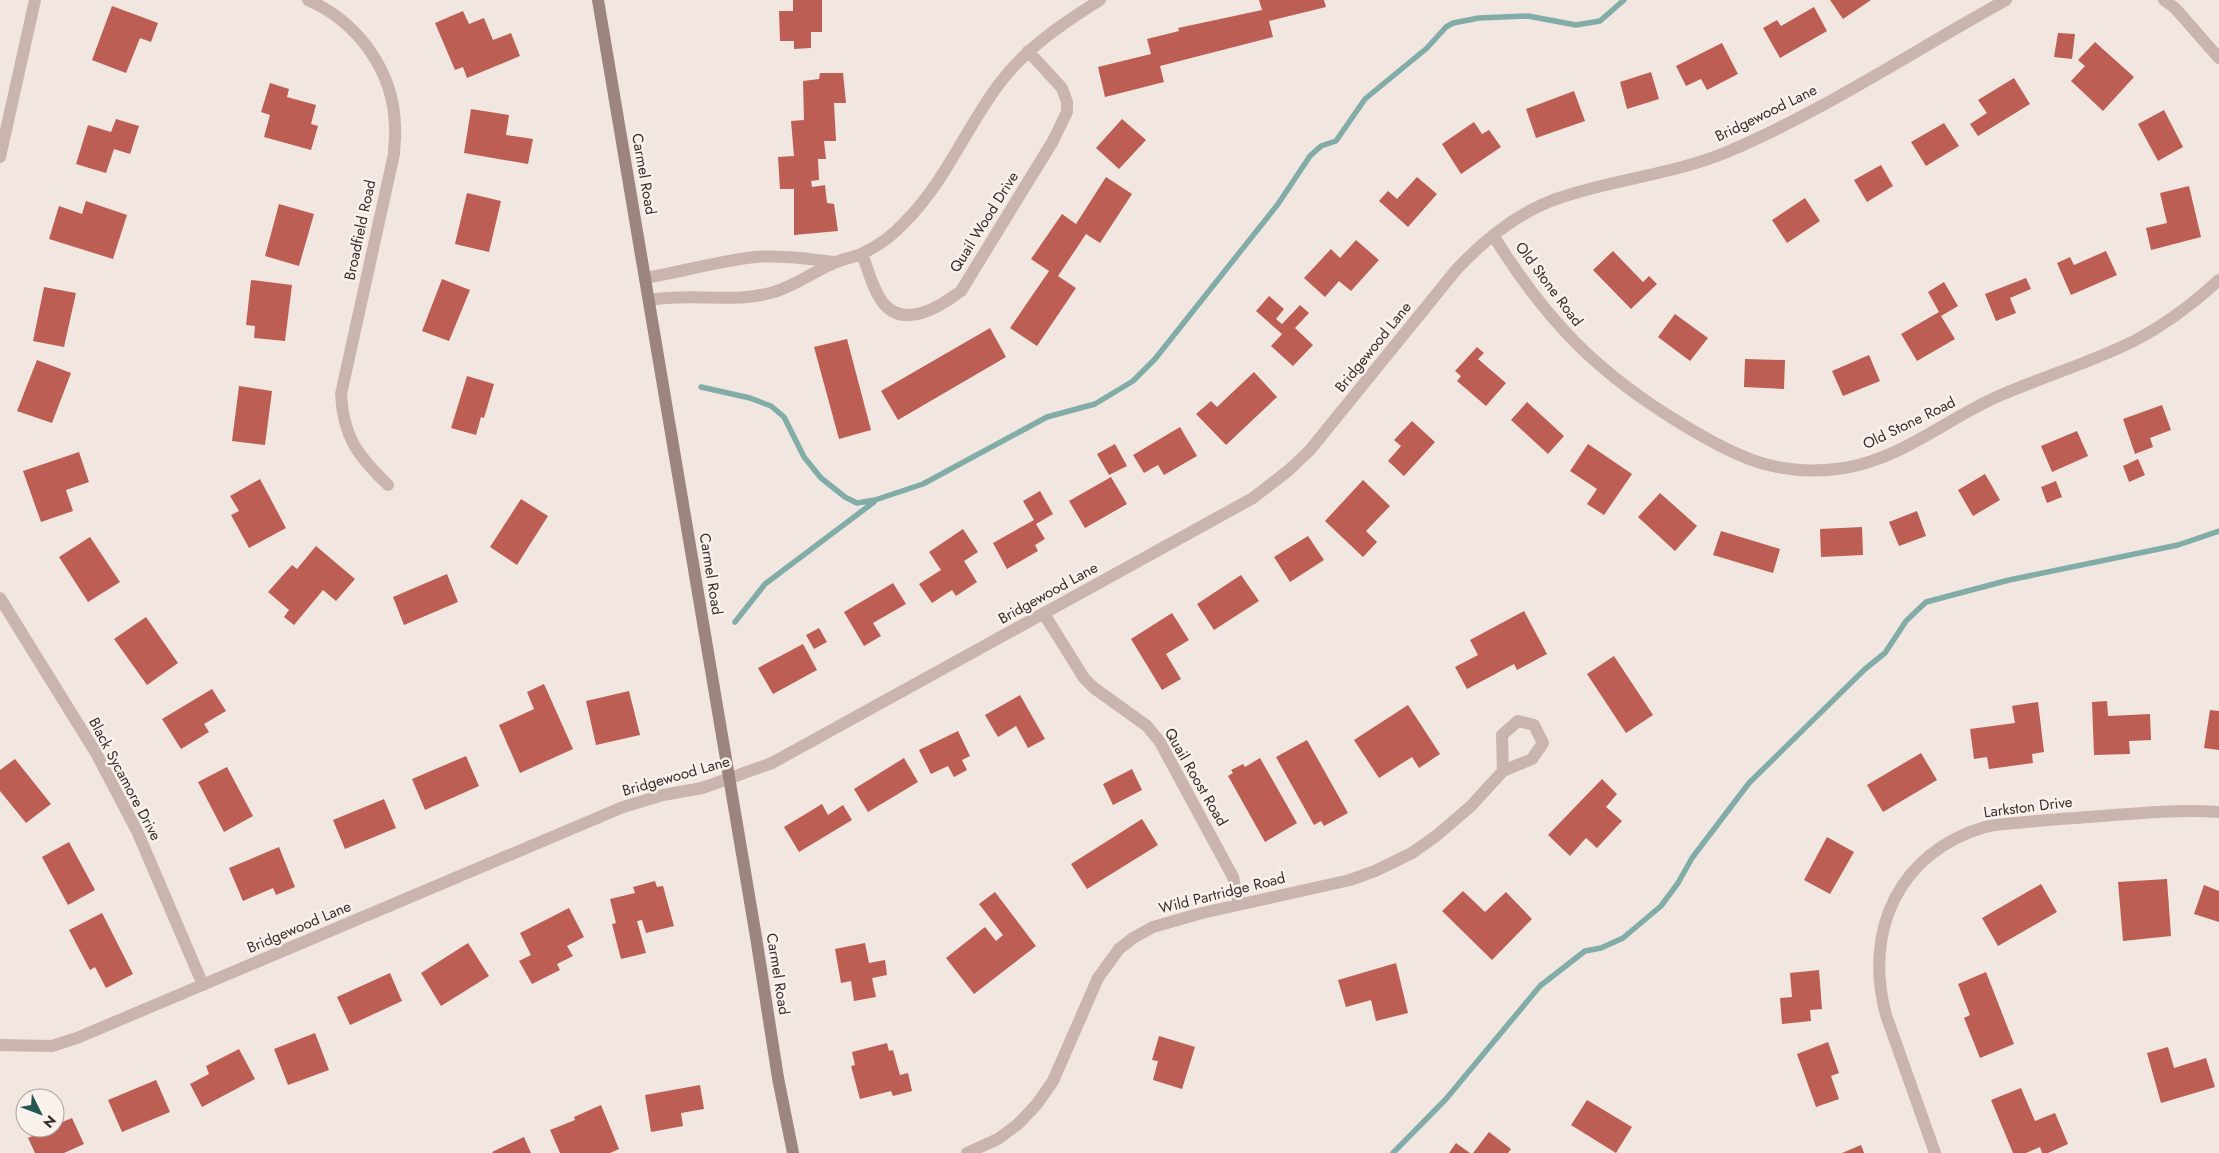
<svg xmlns="http://www.w3.org/2000/svg" width="2219" height="1153" font-family="Jost,sans-serif">
<rect width="100%" height="100%" fill="#f1e7e0"/>
<g fill="none" stroke-linecap="round" stroke-linejoin="round">
<path stroke="#81aca8" stroke-width="5.5" d="M701 387 750 398 771 406 784 417 804 457 821 478 845 497 857 503 875 500 923 484 1047 417 1095 404 1133 381 1155 359 1278 204 1310 156 1321 146 1336 141 1365 99 1427 48 1446 27 1453 23 1479 18 1528 16 1576 25 1600 21 1624 0
M735 622 765 584 874 502
M1393 1153 1446 1099 1540 986 1585 951 1601 948 1623 938 1661 906 1678 883 1692 858 1749 783 1865 669 1885 653 1906 621 1926 602 2009 580 2178 545 2219 531"/>
</g>
<path fill="#bc5e53" d="M793 0H822V32H811V48L794 49V41H780L779 11H793Z
M1259 0H1324L1326 7 1269 21 1273 37 1160 66 1164 82 1105 97 1098 67 1151 54 1147 39 1179 31 1178 28 1262 10Z
M1830 0H1871L1843 19Z
M112 6 158 23 151 42 140 38 126 73 92 60Z
M1814 7 1827 31 1780 58 1763 28 1777 20 1781 26Z
M463 11 469 24 484 18 493 40 511 33 520 56 467 78 463 67 455 70 435 23Z
M2058 33 2075 34 2072 59 2054 57Z
M2095 42 2134 77 2103 111 2071 81 2085 66 2078 60Z
M1722 43 1738 74 1707 90 1701 79 1686 86 1676 66Z
M1651 72 1659 99 1627 109 1620 82Z
M820 73H843L846 103H834L836 141H824L826 159H818L819 180 811 181 812 187 825 185 827 203 834 204 838 231 794 235V189H780L778 157 794 156 791 121 804 120 803 81 819 79Z
M2014 78 2030 104 1978 136 1970 124 1987 113 1978 100Z
M270 83 289 89 287 97 316 105 311 124 318 126 311 150 264 137 270 115 261 112Z
M1574 91 1585 121 1536 138 1526 109Z
M471 109 509 115 506 135 533 139 528 164 464 153Z
M2164 110 2183 147 2158 161 2138 124Z
M116 119 139 126 130 154 114 149 106 173 76 164 88 125 111 132Z
M1122 119 1146 140 1119 169 1096 148Z
M1474 122 1482 134 1489 130 1501 147 1461 174 1442 144Z
M1944 123 1959 146 1926 166 1911 142Z
M1881 165 1893 186 1867 202 1854 180Z
M1106 177 1132 194 1100 243 1086 234 1058 276 1076 288 1037 346 1010 328 1049 271 1031 259 1062 214 1076 224Z
M1417 177 1437 194 1408 227 1379 201 1388 191 1397 199Z
M2189 186 2201 237 2151 250 2146 228 2167 223 2160 193Z
M467 193 501 201 489 252 455 244Z
M1805 198 1820 221 1787 243 1772 220Z
M86 201 127 215 113 259 49 239 59 206 82 214Z
M279 204 314 214 299 266 265 256Z
M1356 240 1379 260 1351 291 1339 281 1325 297 1304 278 1331 249 1340 258Z
M1613 251 1643 282 1649 276 1657 284 1631 309 1593 270Z
M2106 251 2117 275 2071 295 2057 263 2070 257 2074 265Z
M2026 278 2031 289 2010 298 2016 313 1996 321 1985 294Z
M442 279 470 290 449 341 422 331Z
M251 280 292 285 285 341 254 338 255 326 246 325Z
M1944 282 1958 306 1941 316 1955 339 1917 361 1901 334 1939 312 1928 292Z
M44 287 76 293 64 347 33 341Z
M1269 296 1284 309 1276 319 1282 324 1300 305 1309 313 1295 328 1313 345 1293 366 1271 346 1282 334 1256 311Z
M1675 314 1708 338 1690 361 1658 337Z
M990 328 1006 357 898 420 881 391Z
M847 339 871 430 839 439 814 347Z
M1477 347 1484 353 1478 359 1506 383 1486 406 1457 381 1461 376 1455 371Z
M1869 355 1880 381 1843 396 1832 371Z
M1745 359 1785 360 1784 389 1744 387Z
M37 360 71 373 52 423 17 411Z
M1254 372 1277 397 1226 445 1196 414 1211 401 1217 407Z
M467 376 494 384 484 418 481 417 476 435 451 428Z
M239 386 272 391 265 445 232 441Z
M1527 402 1564 436 1548 454 1511 420Z
M2162 405 2171 430 2150 438 2153 447 2135 454 2123 419Z
M1412 421 1435 442 1404 476 1388 461 1401 446 1394 440Z
M1180 427 1197 456 1164 475 1158 465 1144 473 1133 455Z
M2077 431 2088 456 2052 472 2041 446Z
M1115 444 1127 466 1109 475 1097 454Z
M1588 444 1632 474 1604 515 1587 504 1597 489 1570 471Z
M79 452 89 482 66 490 73 511 41 522 23 471Z
M2138 459 2145 475 2129 482 2123 466Z
M1985 474 2000 500 1973 516 1958 490Z
M1111 477 1127 504 1085 528 1069 501Z
M260 479 286 528 249 548 231 515 239 511 230 496Z
M1363 480 1390 506 1366 531 1377 542 1363 557 1325 521Z
M2056 481 2062 497 2047 503 2041 487Z
M1040 491 1053 514 1036 524 1045 539 1035 545 1038 551 1007 569 993 543 1034 520 1023 501Z
M1660 493 1697 526 1675 551 1638 517Z
M521 499 548 516 517 565 490 547Z
M1917 511 1926 536 1899 546 1889 522Z
M1862 527 1863 555 1821 557 1820 529Z
M963 529 978 552 964 561 977 582 956 596 952 590 932 603 919 584 941 570 929 552Z
M1721 531 1780 549 1773 573 1713 555Z
M1308 536 1324 560 1290 582 1274 557Z
M90 537 120 582 88 602 59 557Z
M316 546 355 579 336 601 323 590 294 625 284 617 289 610 268 592 292 565 297 569Z
M447 574 458 602 404 625 393 597Z
M1241 575 1259 601 1214 630 1197 604Z
M893 583 906 604 873 623 881 636 864 646 844 612Z
M1524 611 1547 654 1517 670 1514 664 1467 689 1455 667 1478 655 1470 640Z
M1172 613 1189 640 1166 654 1181 679 1162 690 1131 639Z
M146 617 178 663 147 685 114 639Z
M819 628 827 642 814 649 806 635Z
M803 644 817 670 773 694 758 668Z
M1614 656 1653 715 1626 733 1587 674Z
M544 684 573 749 520 773 499 725 534 709 527 692Z
M212 689 226 711 204 724 209 732 181 749 162 719Z
M629 691 640 735 596 745 586 701Z
M1020 695 1045 739 1028 748 1016 726 998 737 985 715Z
M2107 701 2108 716 2150 714 2151 740 2129 741 2130 754 2094 755 2092 702Z
M2038 702 2044 752 2032 754 2033 763 1989 769 1987 757 1974 759 1970 729 2015 723 2012 706Z
M1408 705 1440 754 1419 768 1412 757 1379 778 1354 740Z
M2210 710 2219 711V750L2204 748Z
M958 731 970 756 962 760 967 770 954 777 948 766 931 774 919 750Z
M1307 740 1348 813 1324 826 1321 821 1314 825 1276 757Z
M1921 753 1937 780 1883 812 1867 785Z
M466 756 479 786 425 810 412 779Z
M904 758 918 782 868 812 854 789Z
M1260 758 1297 823 1265 842 1228 776 1233 773 1231 770 1243 764 1245 767Z
M15 759 51 804 26 823 0 791V770Z
M227 767 253 816 224 832 198 782Z
M1132 769 1142 790 1113 805 1103 784Z
M1602 779 1617 794 1606 807 1622 821 1597 848 1586 838 1570 856 1548 835Z
M384 799 396 828 345 849 333 820Z
M822 804 828 815 843 805 852 820 799 852 784 827Z
M1142 819 1158 845 1087 889 1071 864Z
M1827 837 1854 852 1830 894 1804 880Z
M69 842 95 890 68 905 42 857Z
M279 847 295 887 276 895 273 888 243 901 229 868Z
M2167 879 2171 936 2123 941 2118 882Z
M655 881 657 887 663 886 674 926 646 933 642 920 637 921 646 953 621 959 612 924 616 923 610 899 635 893 633 887Z
M2041 884 2057 912 1998 946 1982 918Z
M2204 885 2219 891V922L2194 914Z
M1463 891 1485 912 1506 892 1532 919 1492 960 1442 911Z
M995 892 1036 946 974 994 946 958 985 927 996 941 1003 935 979 904Z
M569 908 584 937 567 946 573 956 557 964 560 970 532 984 519 961 531 955 520 933Z
M102 913 133 974 106 988 95 967 90 970 69 930Z
M468 943 489 976 441 1006 421 973Z
M865 943 869 963 885 960 887 975 872 978 876 997 854 1001 851 981 841 983 835 949Z
M1396 963 1408 1013 1376 1021 1371 1000 1346 1007 1338 980Z
M1819 970 1822 1009 1810 1010 1811 1021 1782 1024 1780 998 1792 997 1790 973Z
M1986 972 2014 1044 1980 1058 1964 1018 1970 1015 1958 984Z
M390 973 402 1001 350 1025 337 997Z
M315 1033 329 1070 288 1085 274 1049Z
M1159 1036 1195 1047 1182 1089 1153 1080 1158 1061 1152 1060Z
M1828 1042 1839 1073 1831 1076 1839 1099 1816 1107 1797 1054Z
M887 1043 889 1051 893 1050 900 1075 908 1073 912 1091 893 1096 891 1091 860 1099 851 1066 855 1065 852 1052Z
M2168 1047 2174 1068 2206 1058 2215 1087 2161 1103 2147 1053Z
M239 1049 255 1079 202 1107 190 1084 209 1074 206 1066Z
M156 1080 170 1112 122 1132 108 1100Z
M700 1085 704 1109 681 1113 683 1126 651 1132 645 1095Z
M2021 1088 2035 1121 2055 1113 2068 1144 2048 1153H2042L2040 1147 2026 1153H2013L1991 1100Z
M1587 1100 1632 1127 1616 1153 1571 1125Z
M601 1105 619 1149 610 1153H560L550 1130 575 1120 574 1117Z
M72 1118 84 1144 64 1153H35L28 1138 49 1128H55V1125Z
M1489 1132 1511 1149 1508 1153H1473Z
M524 1137 531 1153H493L492 1152Z
M1456 1143 1470 1153H1449Z
M1861 1145 1864 1153H1842Z"/>
<g fill="none" stroke-linecap="round" stroke-linejoin="round">
<path stroke="#c9b5ad" stroke-width="12" d="M308 0C358 22 394 71 395 127 396 136 394 145 394 154L341 394C343 437 358 456 388 485
M2164 0 2175 8 2219 58
M0 157 35 0
M1493 235C1546 321 1598 374 1685 426 1738 458 1780 478 1844 468 1902 459 1949 417 2001 395 2045 376 2092 362 2134 341 2165 325 2193 304 2219 280
M862 254C868 269 873 291 884 304 906 329 941 306 961 291L1053 141 1067 112V102L1062 88 1028 51
M645 278C682 272 718 261 755 257 781 255 809 259 835 262
M650 300C692 292 735 305 777 291 798 284 815 271 834 263 844 258 854 258 863 253 878 246 894 234 905 222 945 182 966 128 999 84 1026 48 1062 24 1100 0
M0 598 96 753 137 831 203 985
M1044 614 1084 678 1094 688 1147 726 1160 742 1233 877 1239 905
M0 1045 52 1046 77 1038 623 807 663 795 702 788 772 763 1253 498 1289 470 1310 450 1456 270C1484 240 1517 213 1556 199 1612 179 1672 175 1727 152 1822 112 1915 50 2006 0
M967 1153 998 1139 1018 1124 1037 1104 1053 1081 1098 978 1119 949 1133 938 1153 927 1202 913 1350 880 1375 871 1412 853 1436 836 1471 806 1503 771 1532 759 1543 743 1534 725 1518 721 1502 735 1503 771
M1935 1153 1886 1015C1863 931 1899 852 1985 827 1995 824 2006 824 2015 823 2044 820 2073 818 2102 816 2141 813 2180 809 2219 812"/>
<path stroke="#9c857e" stroke-width="12" d="M598 0 756 937 778 1078 793 1153"/>
</g>
<g text-anchor="middle" dominant-baseline="central" stroke-width="5" stroke-linejoin="round" paint-order="stroke">
<g font-size="15" fill="#382d2b" stroke="#f9f1ec">
<text transform="translate(1766 113) rotate(-26)">Bridgewood Lane</text>
<text transform="translate(644 174) rotate(80)">Carmel Road</text>
<text transform="translate(984 222) rotate(-58)">Quail Wood Drive</text>
<text transform="translate(360 230) rotate(-78)">Broadfield Road</text>
<text transform="translate(1549 284) rotate(53)">Old Stone Road</text>
<text transform="translate(1373 347) rotate(-51)">Bridgewood Lane</text>
<text transform="translate(1909 423) rotate(-26)">Old Stone Road</text>
<text transform="translate(711 574) rotate(81)">Carmel Road</text>
<text transform="translate(1048 593) rotate(-29)">Bridgewood Lane</text>
<text transform="translate(676 776) rotate(-16)">Bridgewood Lane</text>
<text transform="translate(1196 777) rotate(60)">Quail Roost Road</text>
<text transform="translate(125 779) rotate(62)">Black Sycamore Drive</text>
<text transform="translate(2028 807) rotate(-7)">Larkston Drive</text>
<text transform="translate(1222 893) rotate(-14)">Wild Partridge Road</text>
<text transform="translate(299 927) rotate(-23)">Bridgewood Lane</text>
<text transform="translate(778 974) rotate(81)">Carmel Road</text>
</g>
</g>
<g transform="translate(40 1113) rotate(132)"><circle r="24" fill="#f9f1ec" stroke="#aca39f"/>
<path d="M0-4L9 19L0 12L-9 19Z" fill="#245652"/>
<text y="-8" font-size="14" font-weight="bold" text-anchor="middle" fill="#382d2b">N</text>
</g>
</svg>
